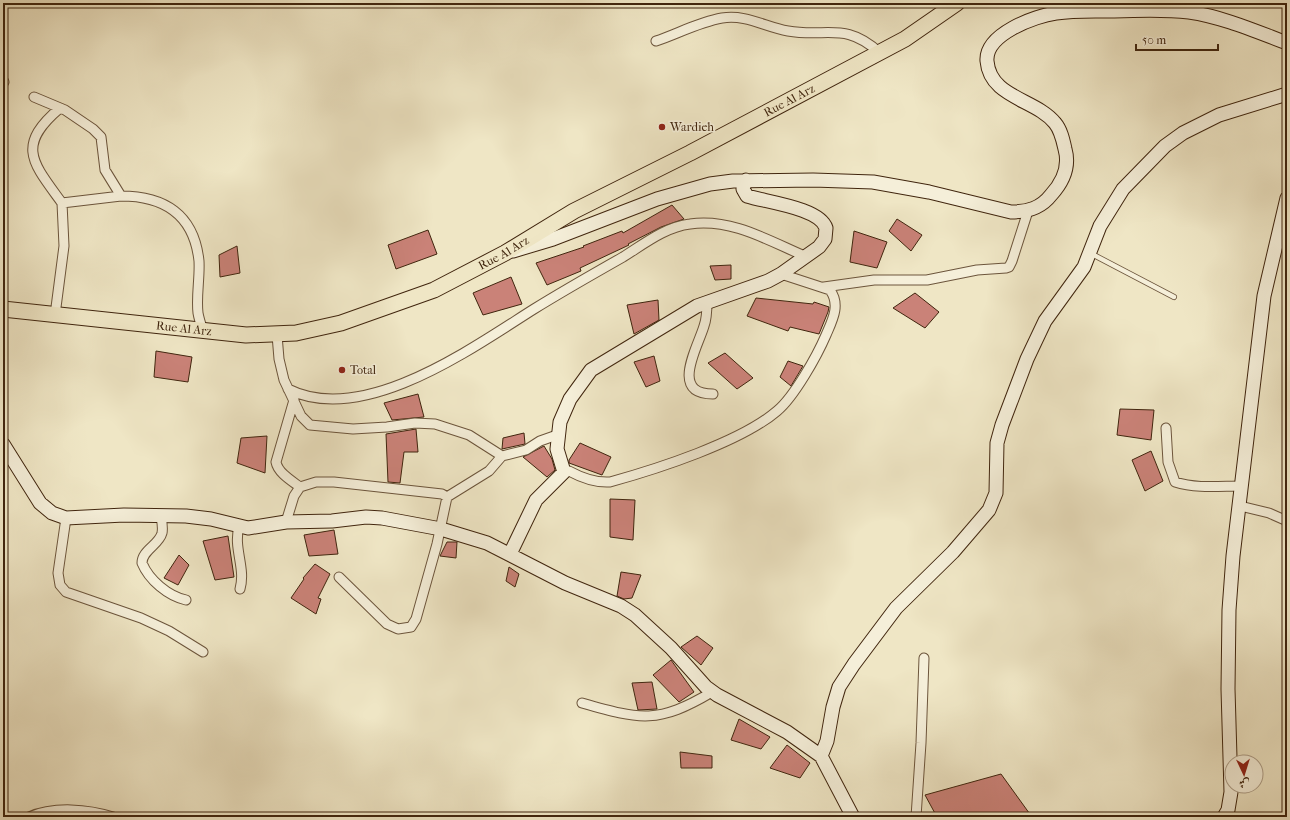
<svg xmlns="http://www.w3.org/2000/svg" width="1290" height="820" font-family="'IM FELL French Canon',Amiri,serif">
<rect width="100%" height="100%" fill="#efe6c5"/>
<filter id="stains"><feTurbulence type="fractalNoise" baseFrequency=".005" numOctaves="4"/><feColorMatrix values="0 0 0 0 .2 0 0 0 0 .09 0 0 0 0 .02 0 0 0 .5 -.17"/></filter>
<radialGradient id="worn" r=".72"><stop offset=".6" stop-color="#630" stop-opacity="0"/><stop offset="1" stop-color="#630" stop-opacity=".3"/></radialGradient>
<path fill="#ca8278" stroke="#40250e" d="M672 205 684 219 661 227 628 244 629 245 580 268 581 271 547 285 536 263 584 247 583 246 622 231 623 233Z
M897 219 922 235 911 251 889 231Z
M428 230 437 254 396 269 388 245Z
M854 231 887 242 877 268 850 262Z
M237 246 240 273 220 277 219 255Z
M731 265V279L715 280 710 266Z
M511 277 522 304 483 315 473 293Z
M915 293 939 312 925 328 893 308Z
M756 298 813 304 814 302 829 307 828 312 819 334 790 327 788 331 747 316Z
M658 300 659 320 634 334 627 305Z
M156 351 192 357 188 382 154 377Z
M725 353 753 378 737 389 708 363Z
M654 356 660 381 646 387 634 362Z
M788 361 803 366 791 386 780 377Z
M418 394 424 417 392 420 384 403Z
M1120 409 1154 410 1151 440 1117 435Z
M416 429 418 452H404L400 483 388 482 386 434Z
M524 433 525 444 502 449 503 438Z
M267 436 265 473 237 463 241 438Z
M580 443 611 457 602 475 569 463V460Z
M544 446 552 459 555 470 547 477 523 457Z
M1151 451 1163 481 1145 491 1132 460Z
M610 499 635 500 633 540 610 537Z
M334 530 338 554 309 556 304 535Z
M228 536 234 577 215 580 203 541Z
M447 542H457L456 558 440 556Z
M179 555 189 565 178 585 164 578Z
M315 564 330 574 318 598 321 599 316 614 291 598 304 579 303 578Z
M509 567 519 574 515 587 506 581Z
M621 572 641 575 632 598 624 599 617 596Z
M697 636 713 648 701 665 681 647Z
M671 660 694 692 679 702 653 675Z
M652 682 657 709 638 710 632 683Z
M739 719 770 737 761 749 731 740Z
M787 745 810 763 800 778 770 768Z
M680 752 712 756V768H681Z
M1001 774 1032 817H937L925 795Z"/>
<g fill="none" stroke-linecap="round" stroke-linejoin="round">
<g stroke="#6c553c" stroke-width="6">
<path id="lane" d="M1090 253 1174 297"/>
</g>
<g stroke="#6c553c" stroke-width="11">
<path id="street" d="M656 41C677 34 699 22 722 18 746 14 765 27 788 31 827 38 845 21 880 53
M3 80 4 82
M34 97 65 110 93 129 101 137 105 170 121 196C164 196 194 214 199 261 200 278 196 296 198 313 199 319 201 325 203 331
M60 108C15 146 33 163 62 203
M824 287 874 280H927L977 270 1006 268 1009 267 1012 261 1028 211
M707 301C707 310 707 318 704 326 698 347 669 394 713 394
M55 315 64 246 62 203 121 196
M277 335 279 359 284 380 301 416 310 425 353 429 387 427 415 423 435 424 469 435 502 456
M288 389C363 427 472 348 534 309 563 291 593 274 623 257 644 244 665 227 690 224 732 218 769 241 807 257
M294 400 276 462C278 473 292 481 300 487L316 482H334L442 494 447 497 489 471 502 456 526 450 540 441 557 435
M1166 428 1168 462 1175 482C1197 489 1220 486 1242 486
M564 472 569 471C582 478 595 483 610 482 657 469 741 442 777 411 794 397 817 356 826 335 832 321 841 305 830 290L781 274
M1240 506 1269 513 1287 521
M161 517C162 522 163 528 162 533 159 545 142 550 142 563 149 580 168 596 186 600
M66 518 58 573 60 585 66 592 141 618 169 631 203 652
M286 522 294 496 300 487
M239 527C233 548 246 568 240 589
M339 577 387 624 398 629 411 627 416 619 437 544 447 497
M582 703C641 720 658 724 712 692
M29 817C54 806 88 809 113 817
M916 817 921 743 924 658"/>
</g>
<g stroke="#40250e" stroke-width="15">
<path id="secondary" d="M513 251 553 239 657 199 710 184 733 181 813 180 873 182 929 192 1011 212C1028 212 1041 208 1051 195 1063 182 1070 167 1065 149 1063 140 1061 130 1055 123 1036 99 990 98 987 61 985 34 1035 16 1056 13 1075 10 1095 11 1114 11 1139 10 1164 9 1189 12 1223 17 1255 31 1287 43
M3 444 40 503 52 513 66 518 124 515 186 516 211 519 248 528 286 522 332 521 366 517 382 518 441 529 487 543 565 583 621 606 635 615 671 648 706 687 717 695 787 732 821 756
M510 554 536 500 564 472 557 449 560 422 570 399 591 370 697 306 768 281 781 274 819 247 825 239 826 228C820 208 766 202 747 196L743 189 746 180
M853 817 821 756 827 741 833 707 839 687 854 664 896 608 953 552 989 510 996 493 997 443 1002 425 1027 359 1045 321 1084 267 1100 226 1123 189 1165 146 1183 133 1219 115 1287 94
M1224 817 1228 810 1231 792 1228 689 1229 610 1233 556 1264 296 1287 198"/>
</g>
<g stroke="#40250e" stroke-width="17">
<g id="primary">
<path id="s1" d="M3 309 246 335 296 333 341 323 434 290 505 253 574 211 690 153 905 39 957 3"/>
</g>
</g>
<use href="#lane" stroke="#f5efd9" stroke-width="4.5"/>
<use href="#street" stroke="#f5efd9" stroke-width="9"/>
<use href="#secondary" stroke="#f5efd9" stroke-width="13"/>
<use href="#primary" stroke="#efe6c5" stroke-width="15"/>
</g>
<g fill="#8f2418" stroke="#f5efd9" stroke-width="1.5">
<circle cx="662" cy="127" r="4"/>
<circle cx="342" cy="370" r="4"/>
</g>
<g text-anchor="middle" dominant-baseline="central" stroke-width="3" stroke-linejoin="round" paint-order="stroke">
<g font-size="12" fill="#40250e" stroke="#f5efd9">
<text stroke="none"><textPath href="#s1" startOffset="842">Rue Al Arz</textPath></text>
<text stroke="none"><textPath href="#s1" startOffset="518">Rue Al Arz</textPath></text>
<text stroke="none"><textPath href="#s1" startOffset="182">Rue Al Arz</textPath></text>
</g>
<g font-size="12" fill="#40250e" stroke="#f5efd9" text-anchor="start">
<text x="670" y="127">Wardieh</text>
<text x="350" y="370">Total</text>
</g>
</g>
<rect width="1290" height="820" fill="none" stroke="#efe6c5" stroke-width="16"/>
<rect x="4" y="4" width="1282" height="812" fill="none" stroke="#40250e" stroke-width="2"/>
<rect x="8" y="8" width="1274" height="804" fill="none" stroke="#40250e"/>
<g transform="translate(1244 774) rotate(176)"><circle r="19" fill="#f5efd9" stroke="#ad9e88"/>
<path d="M0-3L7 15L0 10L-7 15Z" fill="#8f2418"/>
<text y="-6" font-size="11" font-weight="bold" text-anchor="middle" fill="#40250e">ش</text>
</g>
<path d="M1136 44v6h82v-6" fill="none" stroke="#40250e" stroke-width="2"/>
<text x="1142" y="44" font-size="12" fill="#40250e" stroke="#f5efd9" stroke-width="3" paint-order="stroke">50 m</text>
<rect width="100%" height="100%" filter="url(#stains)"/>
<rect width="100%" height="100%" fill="url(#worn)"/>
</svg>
